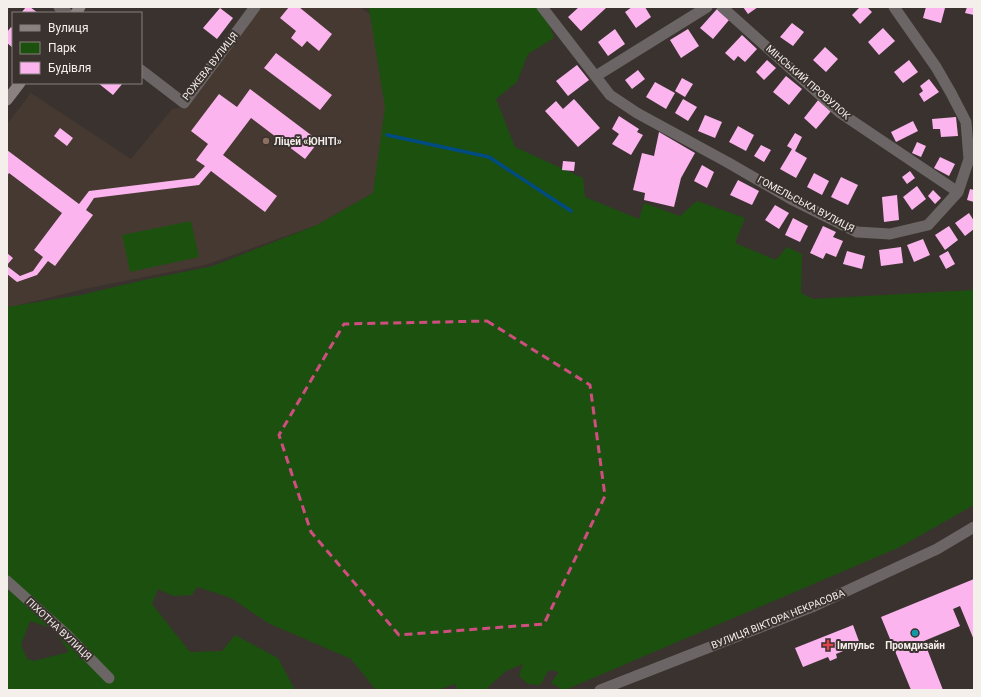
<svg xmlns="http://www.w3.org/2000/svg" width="981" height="697" font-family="Roboto,sans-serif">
<rect width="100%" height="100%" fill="#3a322e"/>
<path fill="#463931" d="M260 7H360L385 25 390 122 373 193 317 225 205 265 84 289 7 308V124L31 93 131 159 172 109 184 107Z"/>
<path fill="#1c500f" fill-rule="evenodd" d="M366 7H537L546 16 554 38 528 54 517 82 496 99 515 147 583 178 585 197 639 219 644 203 680 216 697 201 745 218 735 243 776 260 787 247 802 254 801 293 813 299 974 290V505L900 547 565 690H563L551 683 559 672 549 670 540 685 528 684 519 676 523 664 506 671 485 690H458L455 684 438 690H376L351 659 268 623 231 598 197 587 192 595 173 596 158 589 152 604 190 652 222 651 235 635 278 658 295 690H7V605L8 603 7 602V307L81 295 144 280 213 266 317 225 373 193 385 107 369 9ZM30 621 54 629 69 652 34 661 27 659 21 645Z
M191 221 199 257 130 272 122 235Z"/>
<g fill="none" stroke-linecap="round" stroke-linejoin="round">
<path stroke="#004b81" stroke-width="3.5" d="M387 135 489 157 571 211"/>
</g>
<path fill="#fbb4ee" d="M26 7H30L38 13H21Z
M289 7H299L332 34 319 51 307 41 302 47 291 38 296 31 280 18Z
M579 7H605L606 8 581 31 568 17Z
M632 7H645L651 17 636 28 625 12Z
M743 7H758L748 14Z
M860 7H867L872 12 860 24 852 15Z
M926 7 945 8 941 23 923 18Z
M967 7H974V15L965 13Z
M220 8 233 18 217 39 203 28Z
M717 9 729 20 713 39 700 28Z
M792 23 804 32 793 46 780 37Z
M11 27 13 29V48L7 43V32Z
M883 28 895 41 879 55 868 42Z
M615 29 625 44 608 56 598 42Z
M688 29 699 46 681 58 670 40Z
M742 35 757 49 745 62 738 56 734 61 725 53Z
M825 47 838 59 826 72 813 60Z
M276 53 332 95 320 110 264 68Z
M767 60 776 68 764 80 756 72Z
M909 60 918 72 903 83 894 72Z
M577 65 589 80 568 96 556 81Z
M638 70 645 79 632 89 625 80Z
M786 76 802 89 789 105 773 92Z
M682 78 693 84 685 97 675 91Z
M929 79 939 92 924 102 919 94 923 91 920 86Z
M655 82 675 93 666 109 646 97Z
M98 83H123L113 95Z
M250 89 319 141 305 159 251 118 223 155 277 196 265 212 211 171 199 185 94 198 86 210 93 215 55 266 48 261 37 275 17 282 7 274V266L20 276 33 271 43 257 34 250 62 213 9 173 7 176V150L79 204 89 191 194 178 205 166 196 160 208 144 191 131 219 94 237 107Z
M574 99 600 128 578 147 545 111 556 101 563 109Z
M683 99 697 107 688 121 675 113Z
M819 99 832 110 816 129 804 118Z
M705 115 722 122 715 138 698 131Z
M619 116 639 129 637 132 643 135 631 155 612 144 619 134 612 129Z
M956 117 958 136 941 137 940 129H933L932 119Z
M913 121 918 131 896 142 891 132Z
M738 126 754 135 746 151 729 142Z
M60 128 73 138 67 146 54 136Z
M659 132 695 153 681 178 674 207 644 200 645 193 633 190 642 153 654 156Z
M795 133 802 137 795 151 807 158 796 178 780 169 792 149 787 146Z
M917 142 926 146 921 157 912 153Z
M761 145 771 150 764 162 754 156Z
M940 157 955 164 949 176 934 168Z
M563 161 575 162 574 171 562 170Z
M702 165 714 172 707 188 694 181Z
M910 171 915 178 907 184 902 177Z
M814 173 829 181 822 195 807 187Z
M841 177 858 185 848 205 831 197Z
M738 180 759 191 752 205 730 195Z
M917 186 926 199 912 210 903 197Z
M970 189 974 190V202L967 200Z
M933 190 941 198 935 204 928 196Z
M897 195 899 220 884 222 882 197Z
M775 205 789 213 779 229 765 220Z
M969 213 974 221V229L965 236 955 223Z
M793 218 808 226 800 242 785 235Z
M823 226 836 232 833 237 843 241 836 257 826 253 823 259 810 253Z
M949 226 958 240 945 250 935 235Z
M923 239 930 255 914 262 907 245Z
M901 247 903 263 881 266 879 250Z
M847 251 865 256 862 269 843 264Z
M948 251 955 264 946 269 939 256Z
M7 253 13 258 7 265Z
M974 579V640L960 606 953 609 960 626 924 641 943 690H911L881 617Z
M853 625 860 644 836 654 837 658 830 661 828 657 803 667 795 648Z"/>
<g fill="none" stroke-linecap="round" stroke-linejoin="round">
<path stroke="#6b6665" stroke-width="11" d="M59 7 67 13
M542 7 610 95 637 113 727 162 791 199 857 232 890 234 928 225 958 192 969 159 966 122 951 93 936 67 894 7
M722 7 839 112 958 192
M141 70 184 103 255 7
M596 76 707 7
M7 581 67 635 109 678
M600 690 812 607 937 549 974 527"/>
<path stroke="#898280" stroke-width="11" d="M76 13 80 7
M7 100 20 83"/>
</g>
<path fill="none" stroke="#cf4e7f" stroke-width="3" stroke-dasharray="8 5" stroke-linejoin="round" d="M487 321 590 385 605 496 544 624 399 635 311 532 279 435 344 324Z"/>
<circle fill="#8d6e63" stroke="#3a322e" stroke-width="1.5" cx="266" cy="141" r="4"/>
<circle fill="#0f9aa8" stroke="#3a322e" stroke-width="1.5" cx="915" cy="633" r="4"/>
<path fill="#e0444e" stroke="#3a322e" stroke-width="1.5" d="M826 639h4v4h4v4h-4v4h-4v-4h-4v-4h4z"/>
<g text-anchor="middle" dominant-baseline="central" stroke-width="4" stroke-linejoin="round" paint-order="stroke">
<g font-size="10" fill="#f5efec" stroke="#3a322e">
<text transform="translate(210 66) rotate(-52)">РОЖЕВА ВУЛИЦЯ</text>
<text transform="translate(808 82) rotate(41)">МІНСЬКИЙ ПРОВУЛОК</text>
<text transform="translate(806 204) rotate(28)">ГОМЕЛЬСЬКА ВУЛИЦЯ</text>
<text transform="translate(778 619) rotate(-22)">ВУЛИЦЯ ВІКТОРА НЕКРАСОВА</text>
<text transform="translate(59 629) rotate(43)">ПІХОТНА ВУЛИЦЯ</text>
</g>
<g font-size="10" font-weight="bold" fill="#f5efec" stroke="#3a322e" text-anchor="start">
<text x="274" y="141">Ліцей «ЮНІТІ»</text>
<text x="837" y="645">Імпульс</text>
<text x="915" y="645" text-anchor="middle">Промдизайн</text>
</g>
</g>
<rect width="981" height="697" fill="none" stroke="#f5efec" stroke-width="16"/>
<rect x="12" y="12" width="130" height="72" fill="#3a322e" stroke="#857e7a"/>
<rect x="20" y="25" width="20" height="6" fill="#898280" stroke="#857e7a"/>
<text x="48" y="32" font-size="12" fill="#f5efec">Вулиця</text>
<rect x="20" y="42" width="20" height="12" fill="#1c500f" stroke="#857e7a"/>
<text x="48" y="52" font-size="12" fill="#f5efec">Парк</text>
<rect x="20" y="62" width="20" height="12" fill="#fbb4ee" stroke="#857e7a"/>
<text x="48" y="72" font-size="12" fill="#f5efec">Будівля</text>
</svg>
